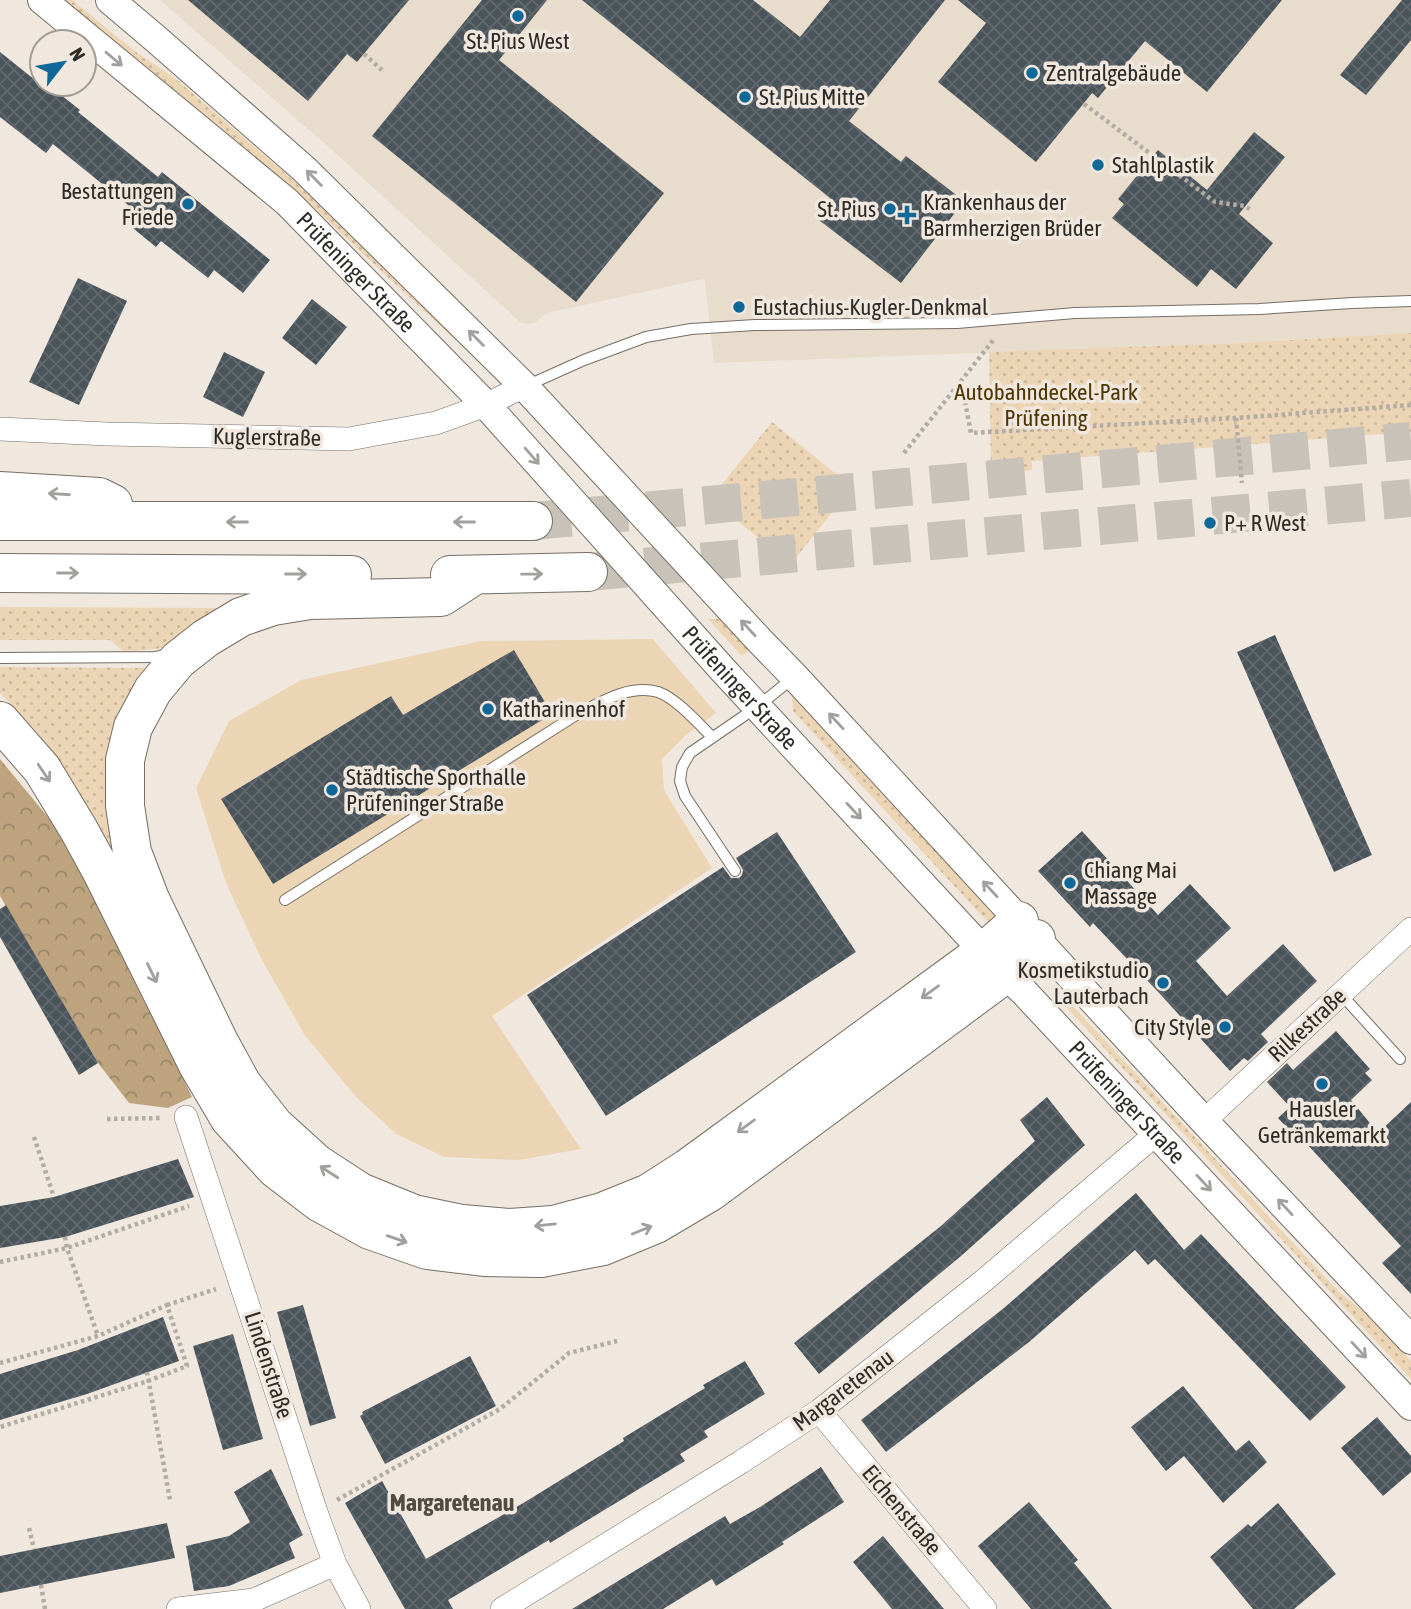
<svg xmlns="http://www.w3.org/2000/svg" width="1411" height="1609" font-family="'Asap Condensed',sans-serif">
<defs>
<pattern id="grass-dots" width="8" height="8" patternUnits="userSpaceOnUse" patternTransform="scale(1.75)"><rect width="8" height="8" fill="#ecd5b5"/><path d="M2 2h.1M6 6h.1" fill="none" stroke="#cbb79c" stroke-width="1.8" stroke-linecap="round"/></pattern>
<pattern id="forest-crowns" width="20" height="18" patternUnits="userSpaceOnUse" patternTransform="scale(1.75)"><rect width="20" height="18" fill="#bda47f"/><path d="M2 6a3 3 0 1 1 6 0M12 15a3 3 0 1 1 6 0" fill="none" stroke="#9a8668"/></pattern>
<pattern id="building-cross-hatch" width="8" height="8" patternUnits="userSpaceOnUse" patternTransform="scale(1.75)"><rect width="8" height="8" fill="#4a545b"/><path d="M0 0l8 8M0 8l8-8" fill="none" stroke="#62696f"/></pattern>
</defs>
<rect width="100%" height="100%" fill="#f0e8de"/>
<path fill="#e8dccc" d="M160 0H1411V333L1242 343 714 363 705 280 702 279 547 313 534 323 525 324 520 322 332 150Z"/>
<path fill="url(#grass-dots)" d="M63 0H72L136 52 176 79 287 175 407 285 455 333 451 336 281 177 242 151Z
M1411 333V432L1032 461V470L991 475 989 352 1242 343Z
M772 422 852 487 791 564 710 499Z
M0 607 223 608 165 648 124 652 110 640H0Z
M708 619H725L752 648 742 656Z
M0 667 152 668 132 897C106 847 82 796 51 750 36 729 18 711 0 693Z
M796 695 993 909 998 923 993 928 793 711 792 696Z
M1059 991 1338 1291 1371 1318 1411 1361V1379L1055 995Z"/>
<path fill="url(#forest-crowns)" d="M0 759 57 828 127 960 192 1097 168 1108 129 1103 98 1063 0 896Z"/>
<path fill="#ecd5b5" d="M653 639 716 713 686 735 662 759 664 790 712 868 492 1016 581 1149 519 1160 444 1157 396 1134 356 1097 304 1034 261 958 226 883 196 788 229 721 301 680 481 641Z"/>
<path fill="url(#building-cross-hatch)" d="M188 0H409L357 62 347 54 308 101Z
M482 0H547L499 60 664 193 576 302 372 136Z
M582 0H753L800 37 830 0H945L849 121 901 162 906 156 964 201 901 283 815 217 830 198Z
M958 0H1282L1207 92 1145 41 1098 98 1092 93 1036 162 938 82 986 23Z
M1402 0H1411V40L1366 95 1340 75Z
M0 52 40 84 42 81V84H47L80 110 78 112 158 177 162 172 270 260 243 293 214 270 208 278 161 241 156 247 123 220 133 209 53 144 46 153 0 117Z
M1254 132 1285 157 1239 214 1273 243 1236 289 1211 269 1197 287 1112 218 1124 204 1118 199 1158 150 1207 190Z
M78 278 127 301 79 405 29 382Z
M312 299 347 327 316 365 282 338Z
M224 352 265 372 243 417 203 397Z
M1275 635 1372 855 1334 872 1237 652Z
M514 650 552 714 273 884 221 799 391 696 403 715Z
M1082 831 1158 915 1190 884 1231 928 1196 961 1227 996 1283 944 1317 981 1261 1034 1268 1042 1248 1061 1244 1058 1230 1071 1161 995 1093 923 1090 927 1038 871Z
M777 832 856 952 606 1116 527 995 723 867 731 878H739L742 875 743 870 736 858Z
M6 905 98 1063 79 1075 0 937V909Z
M1336 1031 1370 1069 1365 1073 1372 1080 1351 1100 1378 1133 1411 1102V1294L1382 1263 1401 1246 1305 1142 1302 1144 1278 1118 1290 1107 1267 1082 1287 1063 1293 1070Z
M1047 1097 1085 1145 961 1256 819 1374 794 1343 941 1226 1035 1141 1020 1120Z
M178 1159 194 1197 65 1237 0 1248V1206L54 1197Z
M1136 1193 1184 1250 1201 1234 1346 1387 1310 1421 1155 1259 1148 1265 1135 1250 1029 1342 886 1452 861 1420 1004 1308Z
M303 1305 336 1418 310 1426 277 1312Z
M163 1317 179 1361 87 1394 0 1420V1374L78 1350Z
M233 1334 263 1439 223 1450 193 1346Z
M470 1356 496 1406 385 1464 360 1416 363 1414 362 1412Z
M745 1361 765 1394 704 1431 708 1437 680 1454 685 1461 550 1543 549 1540 448 1600 453 1609H405L345 1503 382 1481 426 1559 525 1502 624 1441 623 1438 705 1388 703 1385Z
M1183 1386 1236 1451 1249 1440 1267 1462 1223 1503 1184 1456 1166 1471 1131 1427Z
M1377 1417 1411 1456V1472L1383 1496 1341 1448Z
M821 1467 844 1502 782 1542 784 1544 716 1586 712 1579 663 1609H572L725 1516 730 1524 760 1507Z
M271 1469 303 1535 289 1543 295 1558 229 1586 194 1591 186 1546 229 1536 250 1522 234 1492Z
M1029 1502 1078 1560 1074 1563 1112 1609H1031L978 1546Z
M1278 1503 1336 1574 1294 1609H1253L1210 1557 1248 1524 1251 1527Z
M167 1523 175 1558 0 1593V1556Z
M883 1536 944 1609H892L853 1562Z"/>
<g fill="none" stroke-linecap="round" stroke-linejoin="round">
<path stroke="#c9c2b9" stroke-width="38" stroke-dasharray="38 19" stroke-linecap="butt" d="M533 521 1411 441
M588 572 1411 498"/>
<g stroke="#756e65" stroke-width="12">
<path id="service" d="M526 386 584 360 646 337 691 329 755 325 957 323 1075 313 1259 309 1352 303 1411 301
M0 658 155 657 168 654
M735 871 685 796 680 781 682 767 690 753 757 707 793 678
M285 900 576 715C601 702 629 684 658 692 676 698 699 724 712 737
M1341 994 1400 1059"/>
</g>
<g stroke="#756e65" stroke-width="24">
<path id="minor" d="M0 429 107 434 349 439 436 423 486 405 524 386
M186 1117 316 1512 335 1564 359 1609
M1204 1121 1411 929
M819 1411 985 1609
M178 1609 254 1600 335 1564
M502 1609 741 1462 819 1411 982 1282 1157 1133"/>
</g>
<g stroke="#756e65" stroke-width="30">
<g id="tertiary">
<path id="s1" d="M42 0 287 202 486 405 723 670 1005 974 1024 992 1411 1406"/>
<path d="M110 0 156 39 304 169 524 386 760 641 795 677 1204 1121 1411 1340"/>
</g>
</g>
<g stroke="#756e65" stroke-width="40">
<path id="motorway" d="M0 491 99 497 113 504
M0 521H533
M0 573 352 575
M450 575 588 572
M475 575 441 597 310 600 273 606 241 617 206 638 178 660 153 690 133 727 125 760V806L132 852 150 899 218 1040 242 1084 274 1125 317 1164 360 1192 414 1214 462 1224 510 1228 553 1225 602 1212 649 1193 688 1168 985 951 1019 921
M0 721 42 769 79 830 103 874 198 1065 230 1119 276 1169 319 1202 370 1230 427 1250 484 1257 541 1258 603 1246 656 1224 710 1192 1005 974 1036 939"/>
</g>
<path stroke="#b2aca4" stroke-width="4.5" stroke-dasharray="3.5 3.5" stroke-linecap="butt" d="M364 54 382 70
M1084 104 1215 202 1245 206 1251 210
M961 381 971 433 1236 418 1411 405
M1236 418 1242 483
M904 453 995 338
M107 1119 161 1118
M34 1137 54 1197
M65 1237 67 1248 98 1336
M0 1262 67 1248 189 1206
M167 1305 216 1289
M0 1363 98 1336 167 1305 187 1366 148 1381 0 1427
M147 1372 170 1500
M337 1500 500 1409 569 1353 617 1341
M29 1528 34 1549
M41 1585 45 1609"/>
<use href="#service" stroke="#fff" stroke-width="10"/>
<use href="#minor" stroke="#fff" stroke-width="23"/>
<use href="#tertiary" stroke="#fff" stroke-width="28"/>
<use href="#motorway" stroke="#fff" stroke-width="38"/>
</g>
<defs><path id="oneway-shaft" d="M-6 0H5M1.5-3L5.5 0L1.5 3" fill="none" stroke-width="1.6" stroke-linecap="round" stroke-linejoin="round" transform="scale(1.75)"/></defs>
<g stroke="#a1a09e">
<use href="#oneway-shaft" transform="translate(114 59) rotate(40)"/>
<use href="#oneway-shaft" transform="translate(314 178) rotate(-135)"/>
<use href="#oneway-shaft" transform="translate(476 338) rotate(-135)"/>
<use href="#oneway-shaft" transform="translate(532 456) rotate(49)"/>
<use href="#oneway-shaft" transform="translate(59 494) rotate(-176)"/>
<use href="#oneway-shaft" transform="translate(237 522) rotate(180)"/>
<use href="#oneway-shaft" transform="translate(464 522) rotate(180)"/>
<use href="#oneway-shaft" transform="translate(68 573)"/>
<use href="#oneway-shaft" transform="translate(296 574)"/>
<use href="#oneway-shaft" transform="translate(532 574) rotate(-1)"/>
<use href="#oneway-shaft" transform="translate(748 628) rotate(-133)"/>
<use href="#oneway-shaft" transform="translate(836 721) rotate(-133)"/>
<use href="#oneway-shaft" transform="translate(44 773) rotate(56)"/>
<use href="#oneway-shaft" transform="translate(854 811) rotate(47)"/>
<use href="#oneway-shaft" transform="translate(990 889) rotate(-133)"/>
<use href="#oneway-shaft" transform="translate(152 973) rotate(64)"/>
<use href="#oneway-shaft" transform="translate(930 992) rotate(144)"/>
<use href="#oneway-shaft" transform="translate(746 1126) rotate(144)"/>
<use href="#oneway-shaft" transform="translate(329 1172) rotate(-147)"/>
<use href="#oneway-shaft" transform="translate(1204 1183) rotate(47)"/>
<use href="#oneway-shaft" transform="translate(1285 1207) rotate(-133)"/>
<use href="#oneway-shaft" transform="translate(545 1225) rotate(174)"/>
<use href="#oneway-shaft" transform="translate(642 1230) rotate(-22)"/>
<use href="#oneway-shaft" transform="translate(397 1239) rotate(19)"/>
<use href="#oneway-shaft" transform="translate(1359 1350) rotate(47)"/>
</g>
<g fill="#0f6898" stroke="#f0e8de" stroke-width="2.5">
<circle cx="518" cy="16" r="7"/>
<circle cx="1032" cy="73" r="7"/>
<circle cx="745" cy="97" r="7"/>
<circle cx="1098" cy="165" r="7"/>
<circle cx="188" cy="204" r="7"/>
<circle cx="890" cy="209" r="7"/>
<path d="M903.5 204.5h7v7h7v7h-7v7h-7v-7h-7v-7h7z"/>
<circle cx="739" cy="307" r="7"/>
<circle cx="1210" cy="523" r="7"/>
<circle cx="488" cy="709" r="7"/>
<circle cx="332" cy="790" r="7"/>
<circle cx="1070" cy="883" r="7"/>
<circle cx="1163" cy="983" r="7"/>
<circle cx="1225" cy="1027" r="7"/>
<circle cx="1322" cy="1084" r="7"/>
</g>
<g text-anchor="middle" dominant-baseline="central" stroke-width="7" stroke-linejoin="round" paint-order="stroke">
<g font-size="23" fill="#2e2b27" stroke="#f0e8de" text-anchor="start">
<text x="518" y="41" text-anchor="middle">St. Pius West</text>
<text x="1046" y="73">Zentralgebäude</text>
<text x="759" y="97">St. Pius Mitte</text>
<text x="1112" y="165">Stahlplastik</text>
<text x="174" y="191" text-anchor="end">Bestattungen<tspan x="174" dy="26">Friede</tspan></text>
<text x="923" y="202">Krankenhaus der<tspan x="923" dy="26">Barmherzigen Brüder</tspan></text>
<text x="876" y="209" text-anchor="end">St. Pius</text>
<text x="753" y="307">Eustachius-Kugler-Denkmal</text>
<text x="1224" y="523">P+ R West</text>
<text x="502" y="709">Katharinenhof</text>
<text x="346" y="777">Städtische Sporthalle<tspan x="346" dy="26">Prüfeninger Straße</tspan></text>
<text x="1084" y="870">Chiang Mai<tspan x="1084" dy="26">Massage</tspan></text>
<text x="1149" y="970" text-anchor="end">Kosmetikstudio<tspan x="1149" dy="26">Lauterbach</tspan></text>
<text x="1211" y="1027" text-anchor="end">City Style</text>
<text x="1322" y="1109" text-anchor="middle">Hausler<tspan x="1322" dy="26">Getränkemarkt</tspan></text>
</g>
<g font-size="23" fill="#2e2b27" stroke="#f0e8de">
<text stroke="none"><textPath href="#s1" startOffset="416">Prüfeninger Straße</textPath></text>
<text transform="translate(267 437) rotate(1)">Kuglerstraße</text>
<text stroke="none"><textPath href="#s1" startOffset="982">Prüfeninger Straße</textPath></text>
<text transform="translate(1307 1025) rotate(-43)">Rilkestraße</text>
<text stroke="none"><textPath href="#s1" startOffset="1549">Prüfeninger Straße</textPath></text>
<text transform="translate(269 1365) rotate(72)">Lindenstraße</text>
<text transform="translate(843 1390) rotate(-37)">Margaretenau</text>
<text transform="translate(902 1510) rotate(50)">Eichenstraße</text>
</g>
<g font-size="23" fill="#4f3503" stroke="#f0e8de">
<text x="1046" y="392">Autobahndeckel-Park<tspan x="1046" dy="26">Prüfening</tspan></text>
</g>
<g font-size="24" font-weight="bold" fill="#514b43" stroke="#f0e8de">
<text x="452" y="1502">Margaretenau</text>
</g>
</g>
<g transform="translate(63 63) rotate(59)"><circle r="33" fill="#f0e8de" stroke="#a29c95" stroke-width="2"/>
<path d="M0-5L12 26L0 18L-12 26Z" fill="#0f6898"/>
<text y="-10" font-size="19" font-weight="bold" text-anchor="middle" fill="#2e2b27">N</text>
</g>
</svg>
